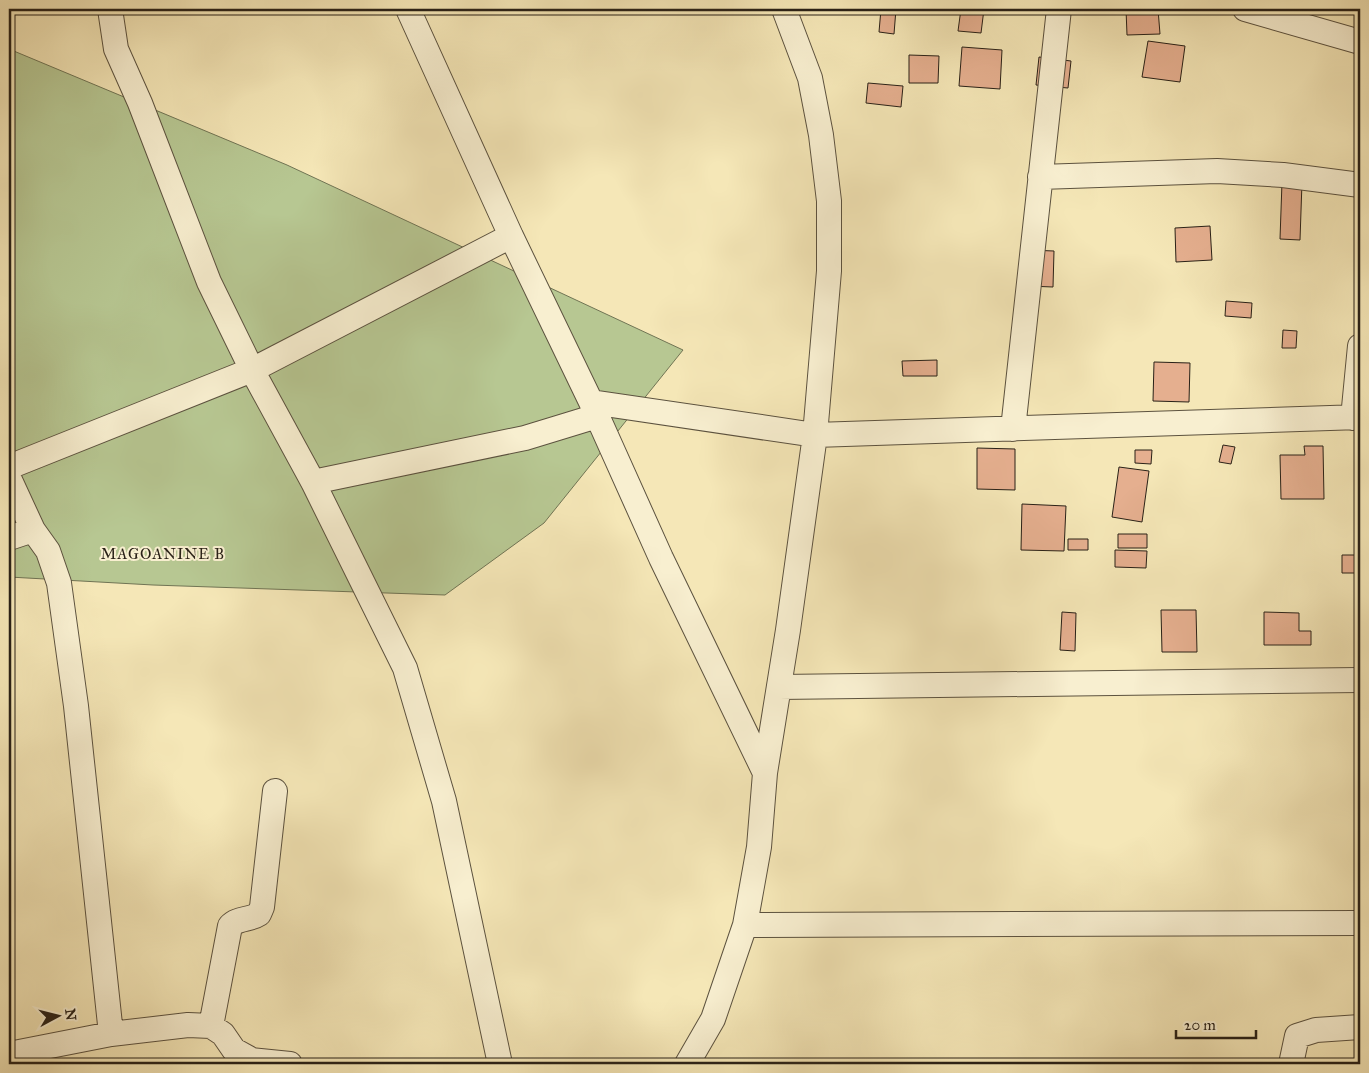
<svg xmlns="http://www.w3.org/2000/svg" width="1369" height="1073" font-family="'IM FELL Great Primer',serif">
<rect width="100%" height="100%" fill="#f5e7b7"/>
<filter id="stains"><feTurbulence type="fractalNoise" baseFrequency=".004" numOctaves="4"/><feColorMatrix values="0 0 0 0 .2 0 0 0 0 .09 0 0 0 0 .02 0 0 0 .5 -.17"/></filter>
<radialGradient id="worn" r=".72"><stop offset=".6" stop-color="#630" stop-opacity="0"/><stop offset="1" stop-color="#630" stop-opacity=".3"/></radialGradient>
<path fill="#b7c792" stroke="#707454" d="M9 49 287 165 683 350 544 523 445 595 153 585 9 577Z"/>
<path fill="#e5af8f" stroke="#292117" d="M881 9H896L894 34 879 32Z
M961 9H984L981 33 958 31Z
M1126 9H1158L1160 34 1127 35Z
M1148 41 1185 46 1180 82 1142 77Z
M962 47 1002 50 1000 89 959 86Z
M909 55 939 56 938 83H909Z
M1039 57 1071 61 1068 88 1036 85Z
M868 83 903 86 901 107 866 103Z
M1282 182H1302L1300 240 1280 239Z
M1210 226 1212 260 1176 262 1175 228Z
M1029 250 1054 251 1053 287 1028 286Z
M1226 301 1252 303 1251 318 1225 316Z
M1283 330 1297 331 1296 348H1282Z
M937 360V376H903L902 361Z
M1154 362 1190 363 1189 402 1153 401Z
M1223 445 1235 447 1231 464 1219 462Z
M1304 446H1323L1324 499H1281L1280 455H1305Z
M977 448 1015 449V490L977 489Z
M1135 450H1152L1151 464 1135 463Z
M1119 467 1149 471 1142 522 1112 517Z
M1022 504 1066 506 1064 551 1021 550Z
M1118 534H1147V548H1118Z
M1068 539H1088V550H1068Z
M1115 550 1147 551 1146 568 1115 567Z
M1342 555H1360V573H1342Z
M1161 610H1196L1197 652H1162Z
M1062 612 1076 613 1075 651 1060 650Z
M1264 612 1299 613V631H1311V645H1264Z"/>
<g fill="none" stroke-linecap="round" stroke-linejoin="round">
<g stroke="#5c523f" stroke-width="26">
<path id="street" d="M110 9 116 49 140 103 209 282 252 370 313 482 405 668 444 801 500 1064
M408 9 511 236 591 402 661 558 765 773 759 847 745 925 713 1019 687 1064
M1245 9 1360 42
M1040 177 1217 171 1283 175 1360 185
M591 402 815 435 1360 417
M1353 418 1360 346
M1013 429 1059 9
M9 467 252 370 511 236
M9 478 33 530 48 551 59 583 76 706 111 1034
M313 482 525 438 597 416
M9 538 33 530
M779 687 1360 680
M765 773 788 630 815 435 829 271V201L821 135 810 78 784 9
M745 925 1360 923
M211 1026 230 926C237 918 250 920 259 914L262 907 275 791
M9 1054 111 1034 188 1025 211 1026 223 1034 234 1050 252 1060 290 1064
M1291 1064 1297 1036 1316 1030 1360 1027"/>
</g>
<use href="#street" stroke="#f8efd0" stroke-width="24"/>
</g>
<g text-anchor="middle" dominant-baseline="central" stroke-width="4" stroke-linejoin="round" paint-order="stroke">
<g font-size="15" letter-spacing="1" fill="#292117" stroke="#f8efd0">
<text x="163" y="554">MAGOANINE B</text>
</g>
</g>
<rect width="1369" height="1073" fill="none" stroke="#f5e7b7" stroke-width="30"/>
<rect x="10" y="10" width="1349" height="1053" fill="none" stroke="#292117" stroke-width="2.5"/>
<rect x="15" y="15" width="1339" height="1043" fill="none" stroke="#292117"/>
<g transform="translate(58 1016) rotate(83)" stroke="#f8efd0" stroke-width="4" paint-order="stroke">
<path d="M0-4L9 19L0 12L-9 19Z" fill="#292117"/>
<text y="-8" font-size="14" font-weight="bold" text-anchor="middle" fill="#292117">N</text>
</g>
<path d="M1176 1030v8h80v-8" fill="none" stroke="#292117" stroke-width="2.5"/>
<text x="1184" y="1030" font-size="15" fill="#292117" stroke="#f8efd0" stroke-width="4" paint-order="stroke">20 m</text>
<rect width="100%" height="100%" filter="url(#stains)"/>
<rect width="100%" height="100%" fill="url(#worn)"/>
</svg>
